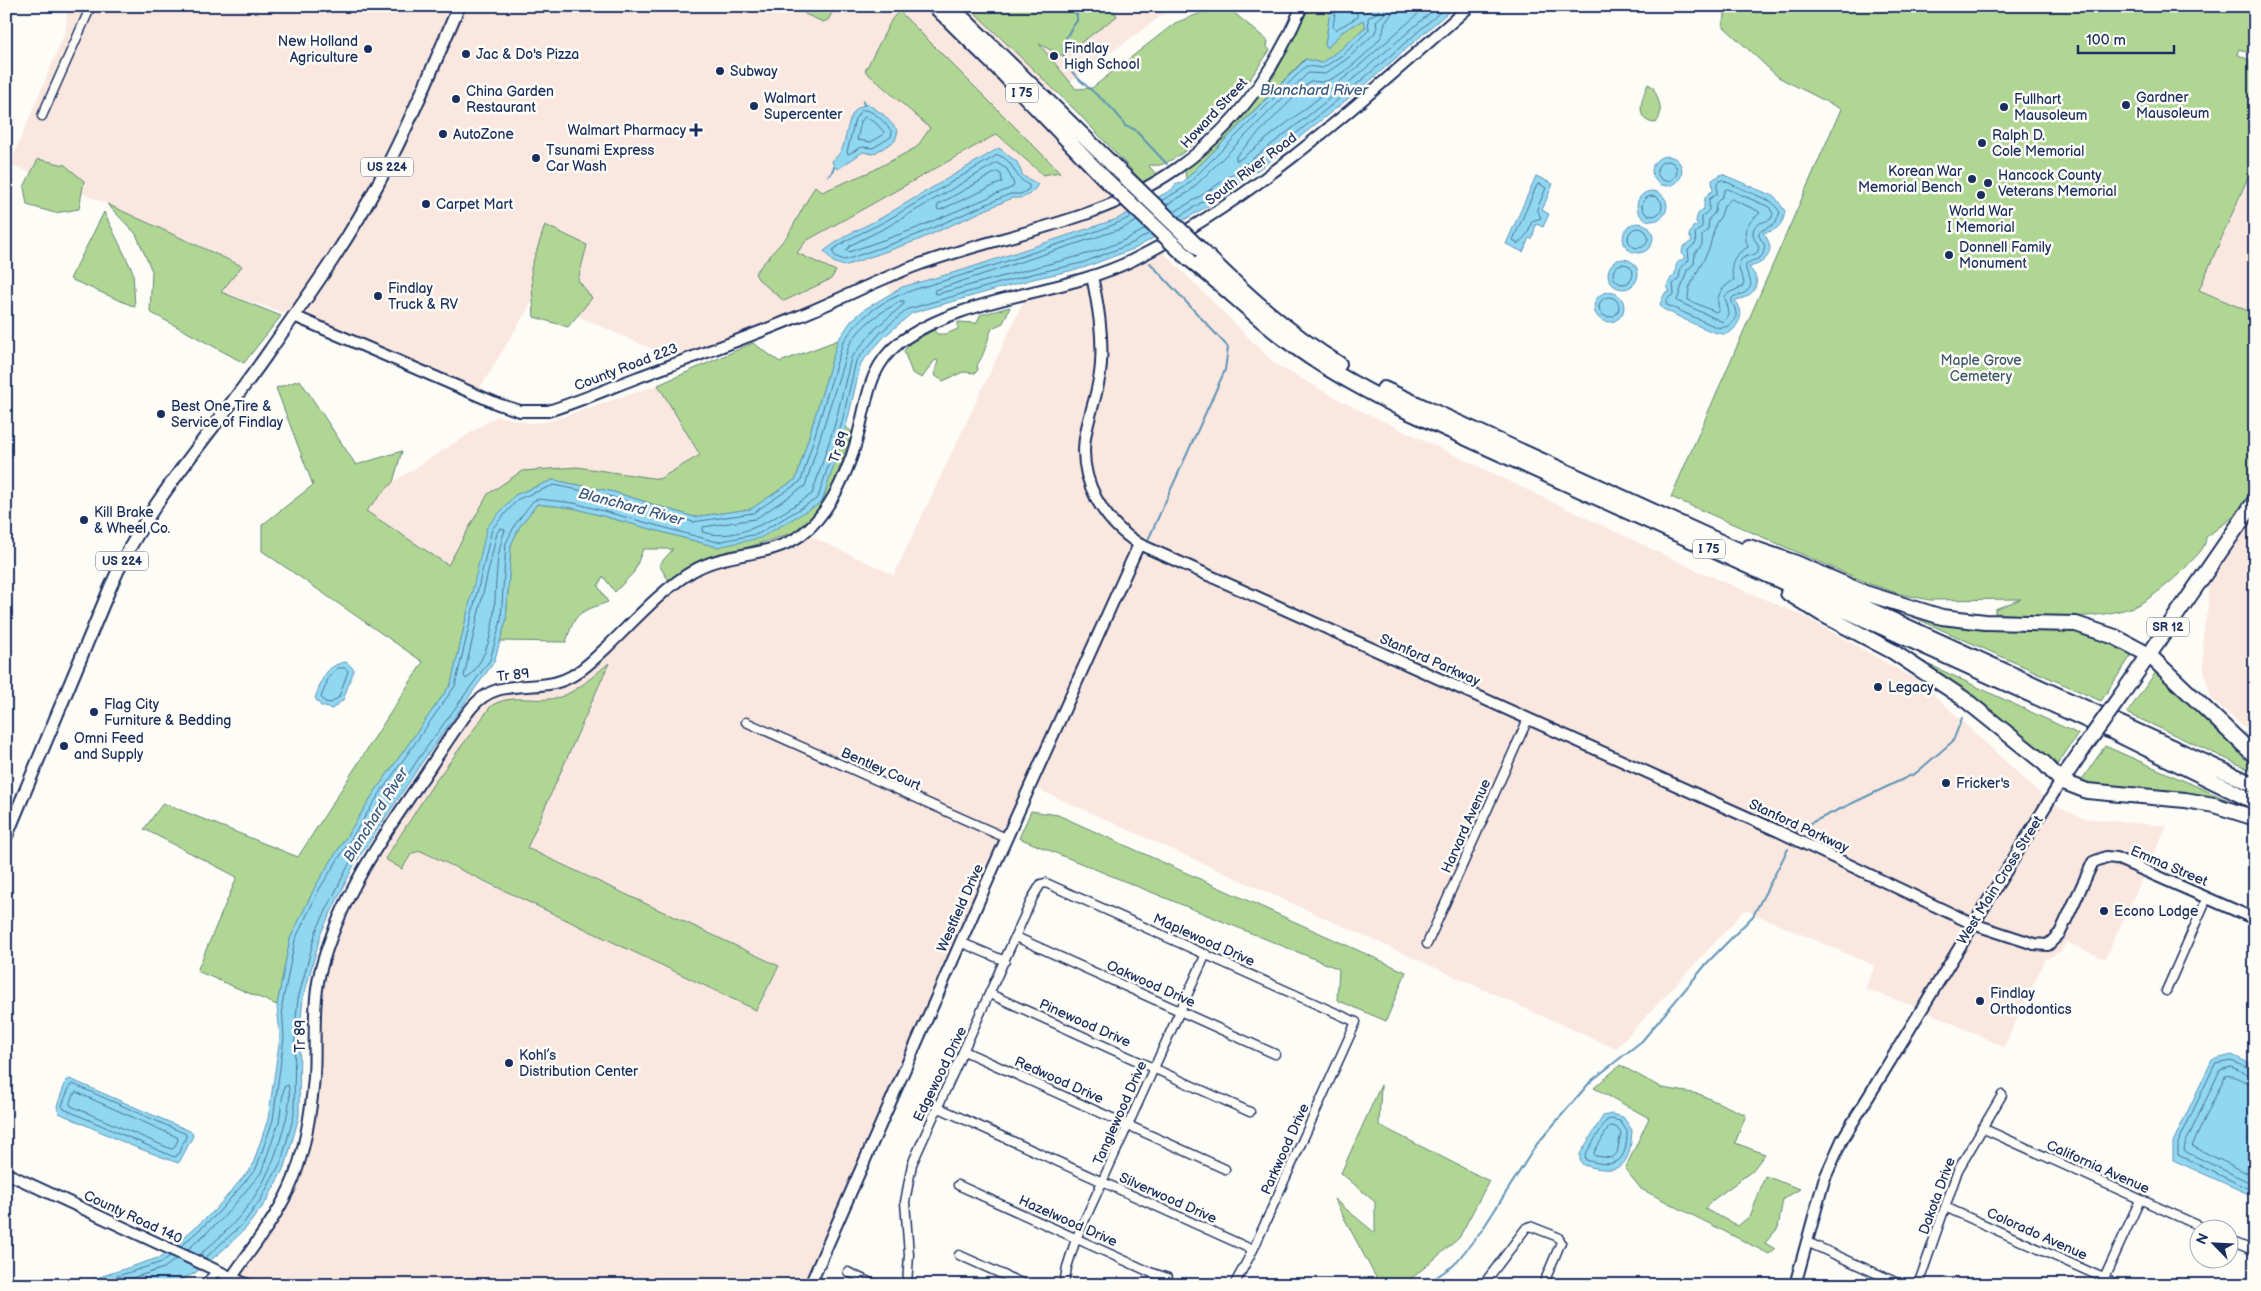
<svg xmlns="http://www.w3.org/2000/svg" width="2261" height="1291" font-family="'Balsamiq Sans',sans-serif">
<rect width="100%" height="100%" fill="#fdfcf7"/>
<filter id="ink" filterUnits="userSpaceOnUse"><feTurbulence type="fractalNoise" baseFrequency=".02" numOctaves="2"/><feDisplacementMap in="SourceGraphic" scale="10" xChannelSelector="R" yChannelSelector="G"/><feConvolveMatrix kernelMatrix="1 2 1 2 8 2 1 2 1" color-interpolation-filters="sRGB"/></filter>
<g filter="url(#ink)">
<path fill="#fae8e0" d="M67 6H1175L1046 100 1158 209 897 305 884 279 681 362 535 297 476 395 294 316 220 292 241 266 107 204 10 164 66 30Z
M2255 161V314L2199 290Z
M1157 246 1275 364 1349 405 1698 571 1804 616 1919 681 2048 801 2082 818 2167 826 2105 959 2066 942 2061 951 2045 960 2004 1047 1919 1008 1865 989 1875 966 1745 910 1616 1049 1031 786 809 1285H248L232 1277 268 1224 305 1144 314 1019 331 940 370 859 482 696 539 686 587 665 700 567 764 551 804 533 894 575 1028 292 1133 260Z
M658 385 701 455 659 479 577 467 488 494 449 565 365 511 393 482 497 416 530 423 546 422Z
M2255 501V737L2212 699 2204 672 2203 635 2208 605V570Z"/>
<path fill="#afd793" stroke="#658378" d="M803 6H836L828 20 823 22 805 14Z
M968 6H1111L1117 16 1063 56 1039 44 1076 89 1092 88 1175 23 1219 6H1226L1268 41 1267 47 1270 50C1246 85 1204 147 1163 164 1159 166 1153 165 1148 165L1158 176 1144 183 1075 110Z
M1310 6H1331L1325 45 1327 48 1342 32 1363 20 1366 26 1341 49 1321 63 1305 59 1186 179 1185 170 1230 128 1274 76Z
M1724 6H2255V56L2239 49 2237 54 2255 63V161L2199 290 2255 314V501L2206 537C2206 550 2193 558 2185 568 2175 579 2147 602 2133 607 2088 622 2041 616 1995 613V609L2021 599 1930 600 1900 594 1870 584 1671 497 1841 109 1778 77 1722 25 1725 17Z
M899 11 1060 172 1043 175 997 134 806 241 797 253 836 271 831 279 784 301 758 279 755 273 788 235 815 186 822 192 874 170 917 147 930 128 865 71 892 19Z
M1648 84 1653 87C1658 99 1665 111 1656 123 1633 122 1642 97 1648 84Z
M38 159 65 165 84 181 79 209 55 213 27 205 24 187Z
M107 204 242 266 221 292 281 316 244 363 150 312 152 271 136 234Z
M104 212 133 272 135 307 70 279Z
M545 225 587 245 578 280 592 298 568 327 534 317 531 268Z
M1010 307 1003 323 992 328C987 341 985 354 977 365L978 370 975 373 963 372 943 381 934 375 938 361 935 360 922 378 912 373 904 351 910 343 934 330 937 334H946L958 329V322L977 323 980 315Z
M838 340 796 479 751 509 694 517 614 492 553 480 515 495 467 614 451 684 374 793 316 885 290 939 277 1005 197 971 237 877 144 829 163 803 298 857 423 662 262 551V525L313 485 276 388 300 380 356 465 402 451 393 482 366 511 448 565 488 494 522 471 577 467 659 479 700 455 658 385 753 343 780 362Z
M846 427 852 432 832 490 822 508 792 533 685 568 669 581 659 565 673 549H643L634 572 615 592 603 576 598 586 608 602C578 613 576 611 566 642L500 641 506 621 511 545 520 526 537 504 573 508 717 547 822 502Z
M1893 608 2078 629 2131 651V656L2101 701Z
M1896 649 2078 734 2055 768Z
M609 663 527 848 779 966 756 1010 421 851 412 853 402 869 385 859 432 786 491 706C513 692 536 704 560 697 578 691 594 675 609 663Z
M2158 669 2255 762V772L2127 713Z
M2105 746 2255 812 2083 785 2081 781Z
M1031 811 1058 815 1406 972 1386 1021 1337 1000 1339 969 1019 838Z
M1620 1065 1662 1088 1699 1094 1746 1115 1735 1143 1765 1154 1752 1171 1709 1203 1705 1209 1738 1226 1751 1215 1765 1176 1800 1189 1783 1199 1778 1228 1765 1243 1775 1249 1769 1254 1641 1189 1625 1169 1649 1118 1594 1088Z
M1381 1085 1379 1125 1489 1181 1459 1238 1404 1285H1380L1334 1199 1375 1233V1202L1341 1173Z"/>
<path fill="#90d7f1" stroke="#6194b6" d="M1331 6H1356L1365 13 1375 8 1455 6 1364 86 1267 163 1213 203 1136 248 1083 268 1033 279 912 313 885 336 861 363 846 427 822 502 760 538 717 547 573 508 537 504 520 526 511 545 506 621 494 662 423 761 354 865 321 933 303 999 300 1028 299 1116 286 1164 266 1202 246 1228 223 1250 195 1273 170 1285H75L161 1257 214 1211 252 1167 268 1119 280 1037 277 1005 290 939 316 885 374 793 451 684 487 527 515 495 553 480 614 492 694 517 751 509 796 479 838 340 852 320 865 309 902 287 963 270 1117 219 1173 189 1176 183 1181 184 1306 59 1321 63 1341 49 1366 27 1363 20 1342 32 1327 48 1325 45Z
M867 104 883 114 898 131 895 141 873 154 863 152 838 169 834 167 832 161C835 158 840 154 842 149 849 132 846 109 867 104Z
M999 148 1017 162 1023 176 1038 184C1032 195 1024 199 1012 198L916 241 844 266 833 262 824 251 845 236 881 218Z
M1652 171a15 15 0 1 1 30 0a15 15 0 1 1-30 0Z
M1722 174 1775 197 1785 211C1783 225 1777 231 1763 233 1777 249 1768 263 1749 267 1751 270 1755 274 1756 278 1759 291 1746 299 1735 300 1740 307 1743 313 1739 321 1736 327 1732 333 1725 334 1713 335 1676 315 1663 309L1660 304 1665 293 1670 292 1667 286 1671 278 1674 276C1678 266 1672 264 1685 258L1682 253 1683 247 1692 241 1689 235 1693 227 1698 225 1696 222C1697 215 1698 212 1704 209 1704 200 1704 195 1713 191L1712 180Z
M1536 176 1553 184 1542 210 1549 214 1543 227 1536 224 1532 239 1529 238 1523 252 1506 244Z
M1637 206a15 15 0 1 1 30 0a15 15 0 1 1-30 0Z
M1623 238a15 15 0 1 1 30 0a15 15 0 1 1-30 0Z
M1608 274a15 15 0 1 1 30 0a15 15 0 1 1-30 0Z
M1594 307a15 15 0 1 1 30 0a15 15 0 1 1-30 0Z
M346 662 354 669 343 700 332 709 321 706 315 698C322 680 325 665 346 662Z
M2232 1055 2255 1066V1197L2173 1160V1142L2212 1060Z
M70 1079 192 1132 193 1136 180 1161 178 1163 130 1145 59 1113 57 1106 66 1081Z
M1611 1114 1623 1117 1632 1130C1630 1169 1620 1175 1583 1165L1580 1160V1154L1603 1116Z"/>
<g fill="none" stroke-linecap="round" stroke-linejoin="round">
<path stroke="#4a7299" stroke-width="1" d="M1336 6 1333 27 1335 30 1358 17 1354 6
M1393 6C1393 15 1389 17 1385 23 1383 28 1384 33 1380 38 1371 51 1341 77 1326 81 1321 83 1315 81 1310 81L1236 156V160H1239L1255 148 1352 72 1427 6
M862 110C874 109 885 123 892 132L891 137 873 148 862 147 848 154 847 152 855 119Z
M865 117 876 123 884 132 883 135 871 142 857 140 861 122Z
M998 155C1017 162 1011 176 1029 185V189L1021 194H1010L914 236 845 260 836 257 833 253V250L847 240 884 222Z
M1657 171a10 10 0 1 1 20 0a10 10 0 1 1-20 0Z
M997 163 1007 169 1014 184 1013 187 912 230 849 252 846 251 851 245 887 227Z
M997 172 1001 174 1002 182 940 210 937 209 938 205Z
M1722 180 1772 202 1780 212 1776 223 1759 232V236L1765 246C1762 264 1755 256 1746 265 1744 275 1757 282 1747 291 1742 296 1736 294 1732 298 1731 304 1734 304 1735 309 1740 323 1727 329 1716 327L1667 305 1666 303 1668 298 1674 294 1673 284 1679 278 1681 267 1689 260 1688 250 1696 243 1695 233 1702 227V217L1709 210V199L1717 194V183Z
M1540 184 1546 188 1537 209 1541 218 1532 221 1528 233 1518 244 1513 240 1537 185Z
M1728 189 1769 207 1773 214 1771 219C1764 223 1754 222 1753 232 1752 240 1761 244 1758 251 1755 257 1745 254 1741 260 1735 269 1743 275 1744 283L1742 287C1715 298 1728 295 1729 315L1723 322 1677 301 1687 270 1694 264 1695 253 1702 245V236L1708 229 1709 219 1715 212 1716 203 1722 197 1725 190Z
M1642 206a10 10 0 1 1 20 0a10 10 0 1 1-20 0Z
M1732 199 1758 211 1760 213C1746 225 1742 228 1748 247 1733 256 1729 263 1734 280 1722 288 1715 294 1719 310L1716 312 1688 300 1689 288 1709 249 1716 223 1721 216 1724 206Z
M1161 201 1185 187 1306 66 1323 68 1345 53 1369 30 1368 18 1378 12 1379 6
M1166 205 1189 192 1308 73 1325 74 1348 58 1374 34 1377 28 1376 21 1384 14 1385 6
M1174 212C1215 189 1251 160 1289 131 1340 91 1389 49 1438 6
M1178 217C1219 193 1256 165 1293 136 1346 94 1397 51 1447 6
M1137 221 1121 229 935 290 934 293 937 294C968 286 999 277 1030 269 1070 258 1110 251 1145 229
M1628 238a10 10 0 1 1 20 0a10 10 0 1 1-20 0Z
M1613 274a10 10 0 1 1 20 0a10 10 0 1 1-20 0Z
M1599 307a10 10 0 1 1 20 0a10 10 0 1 1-20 0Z
M901 301H904V304L876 328 851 358 835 424 812 494C781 514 741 544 702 532L703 527 755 519 805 486 849 345C864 322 878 314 901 301Z
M501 528 505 530C488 573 505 627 476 668 473 672 470 677 466 679L464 676 497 533Z
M338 668H345L348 671 339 697 331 703 325 702 321 697 329 677Z
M2255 1070 2231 1061 2215 1064 2178 1143V1155L2255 1192
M2255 1077 2231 1067 2220 1070 2185 1144 2184 1151 2255 1185
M73 1084 186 1134V1137L177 1156 174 1157 64 1109 62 1105 70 1086Z
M2255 1084C2244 1084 2234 1073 2225 1076L2192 1146 2255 1177
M76 1092 177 1137 178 1140 174 1148 171 1149 71 1106 70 1103Z
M1611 1119 1620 1121 1627 1131C1627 1163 1616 1169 1586 1160L1585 1155 1606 1121Z
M1610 1126 1616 1127 1621 1133 1617 1153 1612 1158 1595 1156 1594 1153Z
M180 1247 217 1214 256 1169 273 1120 284 1038 282 1005 295 940 320 888 378 796 455 686 492 529 518 499 554 485 613 497 693 522 753 513 801 481 843 342C876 293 914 291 966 274 1000 264 1034 252 1068 241 1090 233 1112 227 1132 216
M187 1250 222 1219 261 1173 279 1122 284 1087 288 1085C292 1098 287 1117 283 1130 268 1186 244 1219 199 1255
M205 1258 243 1224 261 1199 281 1162 294 1115 295 1028 298 999 316 931 350 862 419 758 490 660 501 620 506 543 516 523 533 501 538 499 574 503 717 542 758 534 818 498 841 426 856 361 881 332 908 309 1032 274 1082 263 1133 243 1150 233
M89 1285 162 1262 170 1256
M110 1285 164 1268 176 1259"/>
<path stroke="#6194b6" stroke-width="2" d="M1066 6 1077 15V21C1034 71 1105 87 1125 126L1134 129 1167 164
M863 101 864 105
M828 176 831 174 834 167
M1148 540 1225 370 1228 347 1150 263
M1796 832 1798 829 1916 773 1953 741 1962 718
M1425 1285 1454 1265 1482 1230 1537 1144 1591 1081 1642 1041 1708 962 1753 916 1788 849"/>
<g stroke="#1b2f5e" stroke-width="11">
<path id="street" d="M42 116 91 6
M746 722 1006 838
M6 809 16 814
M1016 937 1275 1054
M960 942 1005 961
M1427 944 1528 719
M2166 991 2207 898
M990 994 1250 1112
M964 1051 1225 1169
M937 1107 1253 1250
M1982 1128 2204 1228
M958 1185 1150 1272 1168 1278
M1945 1207 2119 1285
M2228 1240 2255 1251
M1807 1242 1902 1285
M959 1255 1026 1285
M848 1272 875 1285
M204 1285 217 1271
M907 1285 909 1255 905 1202 912 1164 1033 897 1041 884 1046 883 1356 1022 1253 1250 1234 1285
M1064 1285 1067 1267 1076 1239 1206 954
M1483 1285 1526 1228 1530 1226 1558 1237 1561 1242 1543 1285
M1918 1285 1958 1170 2002 1095
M2101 1285 2140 1200"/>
</g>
<g stroke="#1b2f5e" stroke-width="14">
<path id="secondary" d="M1092 276C1098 305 1103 334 1101 363 1100 389 1089 413 1085 438 1079 481 1103 521 1139 544L1778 831 1973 924 2034 944 2048 945 2060 933 2093 862 2106 857 2116 858 2255 919
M294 316 498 404 520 411H548C578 402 607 389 636 378 690 358 744 339 797 317 837 301 875 281 915 266 1003 233 1098 224 1176 169 1234 129 1275 70 1302 6
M6 1173 248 1285
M232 1277C253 1246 279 1215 293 1180 306 1147 311 1113 314 1077 316 1041 312 1007 320 972 339 900 381 838 423 778 439 754 454 729 472 707 500 674 536 695 570 677 584 670 595 658 607 647 632 623 663 588 693 571 726 551 769 558 801 535 832 512 852 463 860 427 868 394 871 365 899 343 963 295 1063 295 1133 260 1260 196 1364 99 1470 6
M810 1285 999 855 1139 544
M1795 1285 1824 1180 1842 1140 2061 781"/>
</g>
<g stroke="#1b2f5e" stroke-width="15">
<path id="primary" d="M6 837 110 588C148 499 216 429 270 350 308 296 348 241 379 182 409 125 434 65 459 6"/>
</g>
<g stroke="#1b2f5e" stroke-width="18">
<path id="highway" d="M935 6 1000 70 1104 178
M950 6 1118 170
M1202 251C1244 293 1288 333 1339 364
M1188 258C1222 284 1252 314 1286 340 1320 366 1359 387 1398 407L2113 732 2255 802
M1384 389 2255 785
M1749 547 1796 563 1865 593 1942 617 1985 622 2076 624 2115 637 2149 655 2255 756
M1788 593 1822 614 1892 651 1963 698 2044 763 2061 781 2087 791 2185 800 2214 805 2255 818
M2122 694 2255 501
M2061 781 2083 749"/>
</g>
<use href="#street" stroke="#fdfcf7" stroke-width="8"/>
<use href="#secondary" stroke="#fdfcf7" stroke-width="10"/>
<use href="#primary" stroke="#fdfcf7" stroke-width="11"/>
<use href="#highway" stroke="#fdfcf7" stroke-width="14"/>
<g stroke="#1b2f5e" stroke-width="18" stroke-linecap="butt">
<path id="highway-bridge" d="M1118 170 1202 251
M1104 178 1188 258
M2083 749 2122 694"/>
</g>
<use href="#highway-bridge" stroke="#fdfcf7" stroke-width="14"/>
</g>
</g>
<g fill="#1b2f5e" stroke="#fdfcf7" stroke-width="2">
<circle cx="368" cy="49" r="5"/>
<circle cx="466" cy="54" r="5"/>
<circle cx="1054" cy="56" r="5"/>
<circle cx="720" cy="71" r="5"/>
<circle cx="456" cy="99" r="5"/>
<circle cx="2126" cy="105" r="5"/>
<circle cx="754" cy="106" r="5"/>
<circle cx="2004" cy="107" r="5"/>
<path d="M693.5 122.5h5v5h5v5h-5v5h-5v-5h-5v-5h5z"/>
<circle cx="443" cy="134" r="5"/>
<circle cx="1982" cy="143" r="5"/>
<circle cx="536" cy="158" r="5"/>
<circle cx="1972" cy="179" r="5"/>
<circle cx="1988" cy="183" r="5"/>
<circle cx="1981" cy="195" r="5"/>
<circle cx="426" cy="204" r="5"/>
<circle cx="1949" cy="255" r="5"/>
<circle cx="378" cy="296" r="5"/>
<circle cx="161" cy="414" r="5"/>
<circle cx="84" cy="520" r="5"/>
<circle cx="1878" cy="687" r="5"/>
<circle cx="94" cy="712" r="5"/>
<circle cx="64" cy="746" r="5"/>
<circle cx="1946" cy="783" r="5"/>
<circle cx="2104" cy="911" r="5"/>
<circle cx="1980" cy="1001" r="5"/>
<circle cx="509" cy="1063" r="5"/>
</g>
<g text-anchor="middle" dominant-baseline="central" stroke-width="5" stroke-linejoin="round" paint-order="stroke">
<g fill="#fdfcf7" stroke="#5f6c8c" stroke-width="1">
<rect x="1006" y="83.5" width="32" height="19" rx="4"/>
<rect x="361" y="157.5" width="52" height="19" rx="4"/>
<rect x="1693" y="539.5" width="32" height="19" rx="4"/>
<rect x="96" y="551.5" width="52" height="19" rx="4"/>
<rect x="2147" y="617.5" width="42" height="19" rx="4"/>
</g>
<g font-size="12" font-weight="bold" fill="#1b2f5e">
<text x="1022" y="93">I 75</text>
<text x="387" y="167">US 224</text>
<text x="1709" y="549">I 75</text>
<text x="122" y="561">US 224</text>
<text x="2168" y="627">SR 12</text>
</g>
<g font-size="14" fill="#1b2f5e" stroke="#fdfcf7" text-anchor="start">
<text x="358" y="41" text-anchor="end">New Holland<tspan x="358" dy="16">Agriculture</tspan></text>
<text x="1064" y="48">Findlay<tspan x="1064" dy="16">High School</tspan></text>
<text x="476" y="54">Jac &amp; Do's Pizza</text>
<text x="730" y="71">Subway</text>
<text x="466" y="91">China Garden<tspan x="466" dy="16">Restaurant</tspan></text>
<text x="2136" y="97">Gardner<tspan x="2136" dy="16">Mausoleum</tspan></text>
<text x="764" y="98">Walmart<tspan x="764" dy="16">Supercenter</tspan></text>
<text x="2014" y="99">Fullhart<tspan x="2014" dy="16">Mausoleum</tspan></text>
<text x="686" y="130" text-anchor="end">Walmart Pharmacy</text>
<text x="453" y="134">AutoZone</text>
<text x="1992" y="135">Ralph D.<tspan x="1992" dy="16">Cole Memorial</tspan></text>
<text x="546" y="150">Tsunami Express<tspan x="546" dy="16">Car Wash</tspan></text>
<text x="1962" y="171" text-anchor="end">Korean War<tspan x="1962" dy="16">Memorial Bench</tspan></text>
<text x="1998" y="175">Hancock County<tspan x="1998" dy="16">Veterans Memorial</tspan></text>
<text x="436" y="204">Carpet Mart</text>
<text x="1981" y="211" text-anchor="middle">World War<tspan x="1981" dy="16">I Memorial</tspan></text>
<text x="1959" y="247">Donnell Family<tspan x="1959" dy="16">Monument</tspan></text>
<text x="388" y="288">Findlay<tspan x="388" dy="16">Truck &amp; RV</tspan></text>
<text x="171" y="406">Best One Tire &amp;<tspan x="171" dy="16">Service of Findlay</tspan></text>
<text x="94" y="512">Kill Brake<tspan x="94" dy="16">&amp; Wheel Co.</tspan></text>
<text x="1888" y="687">Legacy</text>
<text x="104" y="704">Flag City<tspan x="104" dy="16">Furniture &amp; Bedding</tspan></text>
<text x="74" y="738">Omni Feed<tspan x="74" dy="16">and Supply</tspan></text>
<text x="1956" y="783">Fricker's</text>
<text x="2114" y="911">Econo Lodge</text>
<text x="1990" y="993">Findlay<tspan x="1990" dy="16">Orthodontics</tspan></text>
<text x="519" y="1055">Kohl’s<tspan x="519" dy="16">Distribution Center</tspan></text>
</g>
<g font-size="14" fill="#1b2f5e" stroke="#fdfcf7">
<text transform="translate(1214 113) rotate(-47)">Howard Street</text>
<text transform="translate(1251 169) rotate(-37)">South River Road</text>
<text transform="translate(626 367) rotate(-21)">County Road 223</text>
<text transform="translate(839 447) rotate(-70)">Tr 89</text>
<text transform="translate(1430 660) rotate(24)">Stanford Parkway</text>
<text transform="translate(513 675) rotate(-6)">Tr 89</text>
<text transform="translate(881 769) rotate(24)">Bentley Court</text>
<text transform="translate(1466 826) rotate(-66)">Harvard Avenue</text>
<text transform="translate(1799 826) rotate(25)">Stanford Parkway</text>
<text transform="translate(2169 866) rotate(23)">Emma Street</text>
<text transform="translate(2000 880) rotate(-58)">West Main Cross Street</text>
<text transform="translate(960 908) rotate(-66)">Westfield Drive</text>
<text transform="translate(1204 940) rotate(24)">Maplewood Drive</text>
<text transform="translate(1151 984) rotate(24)">Oakwood Drive</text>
<text transform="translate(1085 1023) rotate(24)">Pinewood Drive</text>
<text transform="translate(300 1036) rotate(-90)">Tr 89</text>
<text transform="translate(940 1074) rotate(-64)">Edgewood Drive</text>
<text transform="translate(1059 1080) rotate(24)">Redwood Drive</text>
<text transform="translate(1120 1113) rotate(-66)">Tanglewood Drive</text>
<text transform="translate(1285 1149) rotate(-66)">Parkwood Drive</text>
<text transform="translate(2098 1167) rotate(24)">California Avenue</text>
<text transform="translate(1937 1196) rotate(-70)">Dakota Drive</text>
<text transform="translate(1168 1198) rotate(24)">Silverwood Drive</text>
<text transform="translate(133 1217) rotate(25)">County Road 140</text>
<text transform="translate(1068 1221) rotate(24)">Hazelwood Drive</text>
<text transform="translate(2037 1234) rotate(24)">Colorado Avenue</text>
</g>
<g font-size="14" fill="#40596b" stroke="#fdfcf7">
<text x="1981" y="360">Maple Grove<tspan x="1981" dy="16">Cemetery</tspan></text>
</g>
<g font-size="15" font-style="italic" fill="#385983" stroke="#fdfcf7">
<text x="1314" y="90">Blanchard River</text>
<text transform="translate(631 507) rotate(15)">Blanchard River</text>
<text transform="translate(376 815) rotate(-58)">Blanchard River</text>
</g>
</g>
<rect width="2261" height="1291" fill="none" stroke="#fdfcf7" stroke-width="25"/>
<rect x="12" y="12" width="2236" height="1266" fill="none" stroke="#1b2f5e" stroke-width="2" filter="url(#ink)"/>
<g transform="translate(2214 1244) rotate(294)"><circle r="24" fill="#fdfcf7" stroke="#a3aaba"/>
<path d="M0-4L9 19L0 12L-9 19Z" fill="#1b2f5e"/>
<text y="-8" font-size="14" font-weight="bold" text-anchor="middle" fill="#1b2f5e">N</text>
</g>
<path d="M2078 45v8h96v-8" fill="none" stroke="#1b2f5e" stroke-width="2.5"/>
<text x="2086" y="45" font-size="15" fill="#1b2f5e" stroke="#fdfcf7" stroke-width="4" paint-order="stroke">100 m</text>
</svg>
